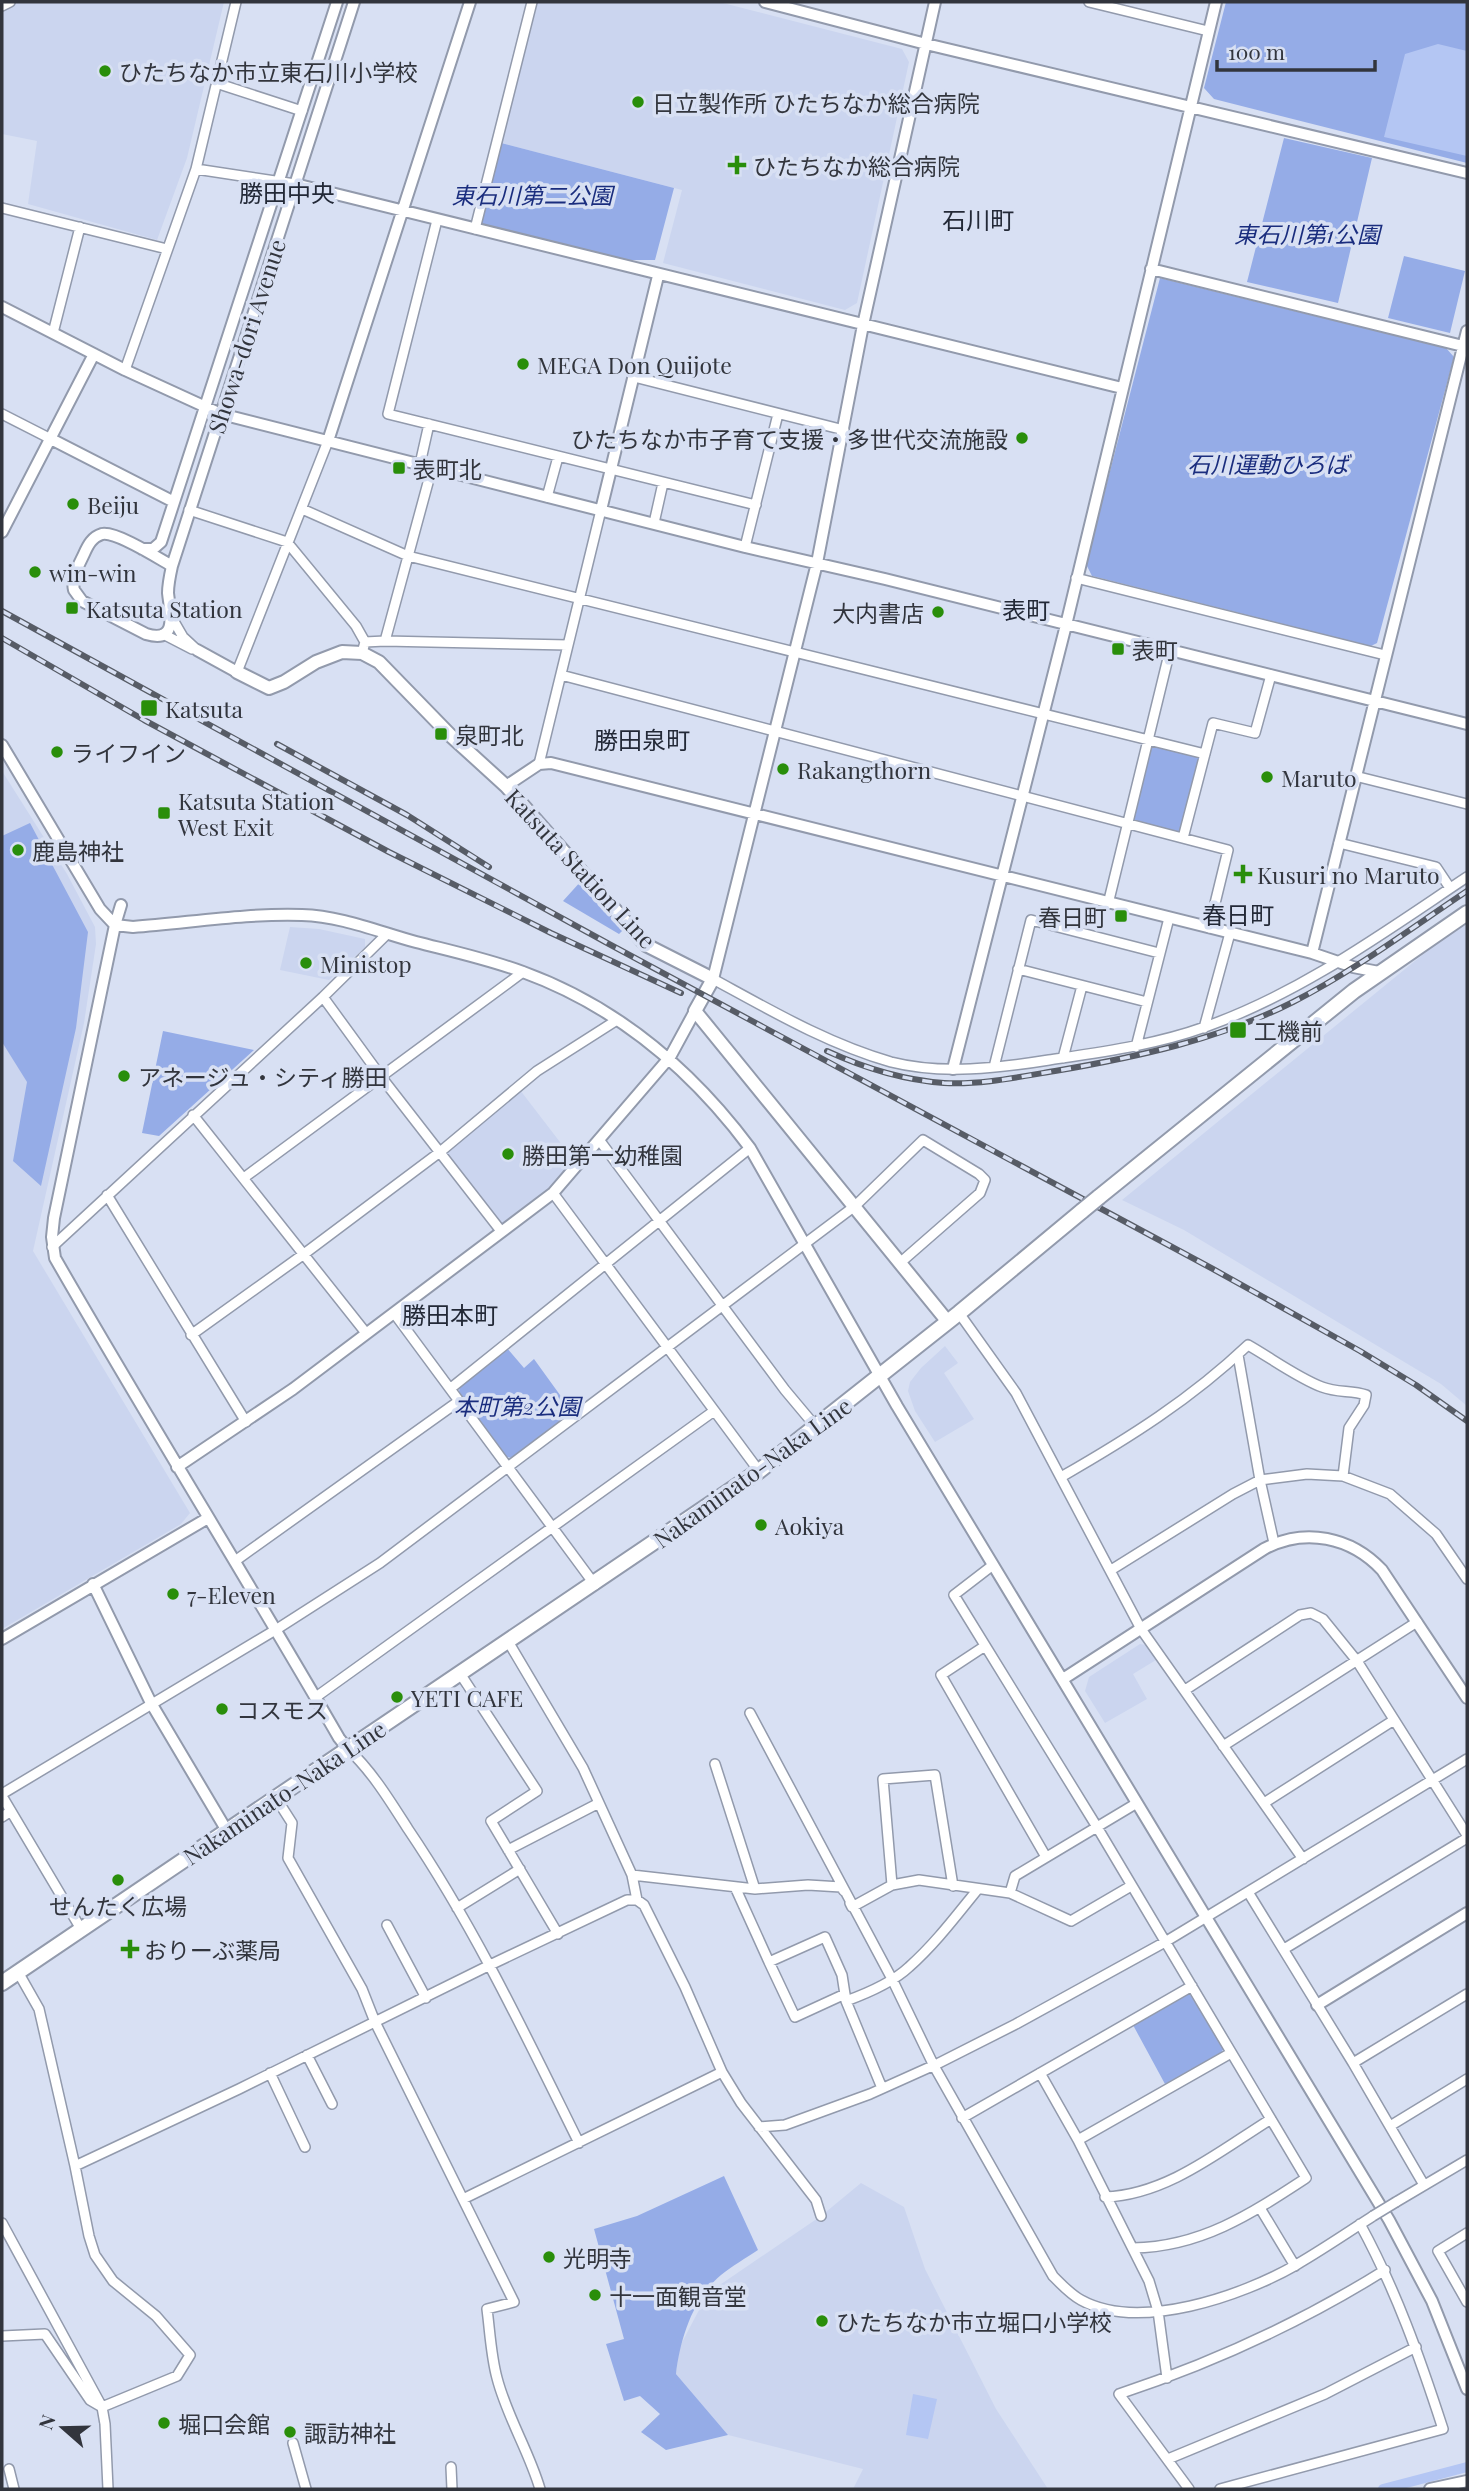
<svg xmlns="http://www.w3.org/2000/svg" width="1469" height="2491" font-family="'Playfair Display','Noto Sans JP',serif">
<rect width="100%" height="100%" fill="#d8e0f3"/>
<path fill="#cbd5ef" d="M15 2H224L187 158 157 240 28 204 37 141 2 134V8Z
M538 2H719L902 49 909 62 857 303 845 310 663 263 682 190 501 143Z
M2 771 67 874 95 927 96 944 84 1023 33 1251 190 1513 181 1524 2 1629Z
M1467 924V1406L1441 1384 1184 1230 1122 1200 1437 943Z
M290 927 319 929 365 939V947L329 980 280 970Z
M520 1090 573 1159 550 1188 504 1223H499L447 1157V1151Z
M945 1346 958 1363 944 1373 974 1419 935 1442 915 1411 908 1391 910 1382 921 1368Z
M1140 1644 1146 1645 1156 1660 1133 1674 1147 1699 1105 1723 1085 1691 1089 1677Z
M861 2183 904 2207 925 2269 996 2409 1048 2489H853L863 2469 728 2435 676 2374 679 2348 708 2293 821 2216Z"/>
<path fill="#95ace7" d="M1226 2H1467V163L1214 99 1204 88Z
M1284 138 1372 158 1338 303 1247 282Z
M501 143 674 188 655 260H629L483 225 479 222Z
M1404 256 1465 271 1450 333 1388 318Z
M1160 278 1446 348 1454 357 1377 643 1371 646 1092 576 1086 564Z
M1147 740 1205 754 1183 838 1126 823Z
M30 823 88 932 76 1028 41 1186 13 1161 27 1082 2 1042V836Z
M582 880 625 928 619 934 563 901Z
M163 1031 254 1050 159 1136 142 1133Z
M507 1348 524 1368 534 1359 573 1413 512 1458 507 1457 459 1392 460 1383Z
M1189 1993 1224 2048 1221 2053 1165 2084 1133 2025Z
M724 2176 758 2250C746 2258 732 2266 721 2275 693 2298 680 2339 676 2374L728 2435 666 2450 641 2432 660 2414 640 2396 624 2401 606 2344 624 2339 594 2229 637 2216Z"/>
<path fill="#b4c6f3" d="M1438 44 1467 51V156L1384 137 1405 54Z
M913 2394 937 2399 928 2439 906 2435Z"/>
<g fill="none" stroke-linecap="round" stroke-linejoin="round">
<path stroke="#b4c6f3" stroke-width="10" d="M1383 2489 1467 2467"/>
<g stroke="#929aac" stroke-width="12">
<path id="minor" d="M1089 2 1208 31
M2 6 10 2
M216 83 302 111
M196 169 295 184
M2 208 167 249
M437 220 388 414 756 505
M475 229 532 2
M53 333 80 227
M125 370 196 169 236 2
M634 377 844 430
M2 414 51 439
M420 464 429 424
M547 497 558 457
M302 509 408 556 1205 754
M189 510 287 542 356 626 365 642 362 653
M654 523 663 483
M745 547 778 414
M1076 578 1385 655
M172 618 183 637 197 650
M163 634 192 649
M385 641 432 468
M365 642 385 641 568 645
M237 672 328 441
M561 675 1228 850 1209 928
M539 764 601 510
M1355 776 1467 804
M1183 838 1213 723 1255 733 1271 675
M1339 843 1436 867 1450 888
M1108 904 1170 650
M1018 969 1147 1002
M713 979C770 1010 828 1044 891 1062 942 1075 999 1068 1049 1060 1102 1052 1155 1045 1205 1027 1301 993 1383 933 1467 877
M323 997 382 1078 501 1231
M1204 1028 1230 933
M1136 1047 1169 918
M1063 1058 1082 986
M994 1067 1031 920 1159 953
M193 1115 366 1333
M600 1141 785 1390 816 1427
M245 1177 523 972
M553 1193 759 1471
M107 1195 246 1422
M52 1247 323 997 387 934
M394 1313 595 1585
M959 1313 1016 1393 1141 1629 1303 1859
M191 1335 304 1254 440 1152 537 1071 617 1020
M1238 1355 1260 1480 1274 1543
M451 1388 750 1148
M1061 1477C1129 1438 1191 1399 1248 1345 1271 1358 1298 1378 1322 1387 1337 1393 1352 1390 1366 1395L1364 1405 1349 1428 1343 1476
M235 1561 459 1401
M993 1565 954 1595 1097 1827 1306 2178C1251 2214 1201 2247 1133 2248
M1111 1570 1233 1494 1260 1480 1307 1474 1343 1476 1390 1494 1436 1534 1467 1579
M509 1643 583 1768 632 1875 637 1900
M985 1646 941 1675 1046 1857
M461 1675 537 1791 491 1821 558 1934
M1185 1690 1300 1615 1311 1613 1323 1619 1357 1661 1467 1835
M316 1697 714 1411
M750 1713 892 1979 934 2066 1053 2276C1062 2285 1070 2294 1081 2300 1139 2332 1242 2296 1296 2265 1322 2250 1347 2233 1373 2216
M1223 1746 1417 1622
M347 1748C372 1771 390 1801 408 1829 475 1928 526 2036 579 2143
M715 1764 755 1889
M2 1794 277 1629 380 1563 855 1206 923 1140 979 1174 985 1180 980 1193 901 1262
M2 1796 81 1929
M276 1798 292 1823 288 1858 362 1989 375 2022 514 2302 487 2309C490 2332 491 2356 497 2378 507 2417 529 2451 540 2489
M1264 1803 1394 1720
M2 1817 11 1811
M508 1850 599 1803
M632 1875 755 1889 808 1885 841 1887 844 1891
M892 1885 883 1779 935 1775 953 1886
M735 1887 769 1962
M1248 1892 1353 2063 1424 2185
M1010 1893 1015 1876 1137 1803
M850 1903 852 1907 892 1885 919 1880 1010 1893 1071 1921 1131 1886
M457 1908 520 1869
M387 1925 426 1998
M1284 1949 1467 1838
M845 1994 795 2017 769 1962 825 1937 842 1975 846 2001 882 2088
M846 2001C868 1993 892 1983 909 1967 935 1944 956 1916 978 1889
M307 2055 332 2104
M1353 2063 1467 1994
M270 2073 305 2147
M1040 2073 1078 2140 1149 2281 1158 2311 1167 2378
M962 2118 1192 1986
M1390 2126 1467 2079
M759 2127 785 2125 870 2094 939 2063 1016 2024 1165 1942 1467 1759
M1078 2140 1231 2053
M75 2166 239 2089 490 1965 627 1900H637L644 1905 685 1987 722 2072 741 2103 816 2200 821 2216
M1105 2197C1167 2195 1221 2150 1271 2119
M463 2199 722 2072
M1396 2202 1467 2160
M1260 2208 1295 2266
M2 2223 102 2407 105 2424 108 2489
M1467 2233 1438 2251 1467 2302
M2 2336 45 2334 90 2400 102 2407 177 2376 190 2355 156 2316 113 2281 95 2255 89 2236 75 2166 39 2009 18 1972
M293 2443 306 2489
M1168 2459 1325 2394 1416 2347
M451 2467 452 2489
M9 2469 14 2489
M1189 2489 1119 2394C1212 2363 1302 2322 1385 2270
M1220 2489 1443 2429C1420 2358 1396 2290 1360 2224"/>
</g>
<g stroke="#929aac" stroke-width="14">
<path id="tertiary" d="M765 2 926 44 1467 173
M295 184 1122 388
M1151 269 1467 347
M2 307 125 370 221 414 745 547 885 579 1467 724
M51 439 174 502
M328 441 470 2
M601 510 658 276
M2 532 94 354
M142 549H153L161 542 337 2
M172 566C158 558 116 531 102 534 92 537 88 545 84 554 79 565 71 577 74 590L82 601 146 634C179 644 170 612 168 593 168 584 170 575 172 566L354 2
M197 650 237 672
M2 745 100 909 115 925 133 927C188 923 248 913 302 915 341 916 379 932 416 942 451 951 488 959 523 972 616 1006 691 1069 750 1148L897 1406 1389 2220 1432 2301 1467 2389
M506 786 539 764 551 763 1312 953 1353 967 1379 972
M121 905 115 925 54 1218 52 1237 55 1258C148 1420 246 1577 339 1738L347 1748
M1312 953 1467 331
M713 979 817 563 863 325 935 2
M953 1069 1066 625 1216 2
M177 1467 293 1389 553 1193 670 1057 695 1011
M93 1584 151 1703 227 1831
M2 1639 208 1518
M1063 1679 1264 1549C1305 1527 1351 1537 1382 1570L1467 1698
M1317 2005 1467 1913
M1430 2489 1467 2481"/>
</g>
<g stroke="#929aac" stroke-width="16">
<path id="secondary" d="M237 672 269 688 284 682 316 662 342 652 362 653 379 662 450 735 506 786 646 945 713 979 695 1011 948 1322"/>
</g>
<g stroke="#929aac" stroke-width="18">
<path id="primary" d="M1099 1197 1354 991 1467 913
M2 1983 759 1471 959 1313 1082 1211"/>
</g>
<use href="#minor" stroke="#fff" stroke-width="9"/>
<use href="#tertiary" stroke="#fff" stroke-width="10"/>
<use href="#secondary" stroke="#fff" stroke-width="12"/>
<use href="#primary" stroke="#fff" stroke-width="14"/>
<g stroke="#575c66" stroke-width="6">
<path id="rail" d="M2 611 609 944 1213 1269 1360 1351 1416 1385 1467 1421
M2 638 144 720 389 852 551 933 681 993
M277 744 407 815 489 867
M827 1051C864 1068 903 1080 944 1083 981 1085 1018 1077 1055 1071 1137 1057 1218 1040 1293 1002 1354 971 1410 929 1467 891"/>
</g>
<use href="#rail" stroke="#d8e0f3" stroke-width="3.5" stroke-dasharray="10" stroke-linecap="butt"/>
<g stroke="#929aac" stroke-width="12" stroke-linecap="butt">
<path id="minor-bridge" d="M1373 2216 1396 2202"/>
</g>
<g stroke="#929aac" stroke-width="18" stroke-linecap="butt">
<path id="primary-bridge" d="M1082 1211 1099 1197"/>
</g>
<use href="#minor-bridge" stroke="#fff" stroke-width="9"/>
<use href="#primary-bridge" stroke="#fff" stroke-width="14"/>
</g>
<g fill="#298e0a" stroke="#d8e0f3" stroke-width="2.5">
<circle cx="105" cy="71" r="7"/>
<circle cx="638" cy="102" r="7"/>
<path d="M733.5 154.5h7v7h7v7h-7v7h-7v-7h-7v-7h7z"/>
<circle cx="523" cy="364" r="7"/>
<circle cx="1022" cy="438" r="7"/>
<rect x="392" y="461" width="14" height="14" rx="3.5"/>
<circle cx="73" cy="504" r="7"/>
<circle cx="35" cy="572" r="7"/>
<rect x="65" y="601" width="14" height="14" rx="3.5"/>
<circle cx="938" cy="612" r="7"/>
<rect x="1111" y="642" width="14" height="14" rx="3.5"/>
<rect x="140" y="699" width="18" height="18" rx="3.5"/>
<rect x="434" y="727" width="14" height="14" rx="3.5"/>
<circle cx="57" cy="752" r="7"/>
<circle cx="783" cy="769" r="7"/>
<circle cx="1267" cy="777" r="7"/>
<rect x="157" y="806" width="14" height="14" rx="3.5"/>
<circle cx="18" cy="850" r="7"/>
<path d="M1239.5 863.5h7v7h7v7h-7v7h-7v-7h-7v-7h7z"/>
<rect x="1114" y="909" width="14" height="14" rx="3.5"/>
<circle cx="306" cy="963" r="7"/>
<rect x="1229" y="1021" width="18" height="18" rx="3.5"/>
<circle cx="124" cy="1076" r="7"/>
<circle cx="508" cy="1154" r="7"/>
<circle cx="761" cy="1525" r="7"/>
<circle cx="173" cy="1594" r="7"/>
<circle cx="397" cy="1697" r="7"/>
<circle cx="222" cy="1709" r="7"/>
<circle cx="118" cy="1880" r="7"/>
<path d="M126.5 1938.5h7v7h7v7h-7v7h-7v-7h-7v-7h7z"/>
<circle cx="549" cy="2257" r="7"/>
<circle cx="595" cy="2295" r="7"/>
<circle cx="822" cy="2321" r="7"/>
<circle cx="164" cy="2423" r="7"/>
<circle cx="290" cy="2432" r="7"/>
</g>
<g text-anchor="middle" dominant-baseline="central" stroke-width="7" stroke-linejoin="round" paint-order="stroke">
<g font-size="23" fill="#32353d" stroke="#d8e0f3" text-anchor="start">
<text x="119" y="71">ひたちなか市立東石川小学校</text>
<text x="652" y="102">日立製作所 ひたちなか総合病院</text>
<text x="753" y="165">ひたちなか総合病院</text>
<text x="537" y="364">MEGA Don Quijote</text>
<text x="1008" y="438" text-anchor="end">ひたちなか市子育て支援・多世代交流施設</text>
<text x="413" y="468">表町北</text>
<text x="87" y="504">Beiju</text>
<text x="49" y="572">win-win</text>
<text x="86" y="608">Katsuta Station</text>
<text x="924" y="612" text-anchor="end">大内書店</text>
<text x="1132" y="649">表町</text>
<text x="165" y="708">Katsuta</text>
<text x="455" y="734">泉町北</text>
<text x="71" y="752">ライフイン</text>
<text x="797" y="769">Rakangthorn</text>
<text x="1281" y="777">Maruto</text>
<text x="178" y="800">Katsuta Station<tspan x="178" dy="26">West Exit</tspan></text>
<text x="32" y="850">鹿島神社</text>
<text x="1257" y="874">Kusuri no Maruto</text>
<text x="1107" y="916" text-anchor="end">春日町</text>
<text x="320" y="963">Ministop</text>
<text x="1254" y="1030">工機前</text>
<text x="138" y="1076">アネージュ・シティ勝田</text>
<text x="522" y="1154">勝田第一幼稚園</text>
<text x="775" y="1525">Aokiya</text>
<text x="187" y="1594">7-Eleven</text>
<text x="411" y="1697">YETI CAFE</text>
<text x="236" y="1709">コスモス</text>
<text x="118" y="1905" text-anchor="middle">せんたく広場</text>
<text x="144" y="1949">おりーぶ薬局</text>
<text x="563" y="2257">光明寺</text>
<text x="609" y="2295">十一面観音堂</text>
<text x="836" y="2321">ひたちなか市立堀口小学校</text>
<text x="178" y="2423">堀口会館</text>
<text x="304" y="2432">諏訪神社</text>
</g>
<g font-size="23" font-style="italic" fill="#1a2d7e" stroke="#d8e0f3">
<text x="532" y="194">東石川第二公園</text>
<text x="1307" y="233">東石川第1公園</text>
<text x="1268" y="463">石川運動ひろば</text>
<text x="517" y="1405">本町第2公園</text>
</g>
<g font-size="23" fill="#32353d" stroke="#d8e0f3">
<text transform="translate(246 336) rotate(-72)">Showa-dori Avenue</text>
<text transform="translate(581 868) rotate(47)">Katsuta Station Line</text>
<text transform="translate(752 1472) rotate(-36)">Nakaminato-Naka Line</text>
<text transform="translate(284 1792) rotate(-34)">Nakaminato-Naka Line</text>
</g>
<g font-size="24" fill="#232937" stroke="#d8e0f3">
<text x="287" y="192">勝田中央</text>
<text x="978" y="219">石川町</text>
<text x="1026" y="609">表町</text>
<text x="642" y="739">勝田泉町</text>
<text x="1238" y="914">春日町</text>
<text x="450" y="1314">勝田本町</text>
</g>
</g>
<rect width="1469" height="2491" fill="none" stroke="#32353d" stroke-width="7"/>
<g transform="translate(63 2428) rotate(290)" stroke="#d8e0f3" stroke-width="5" paint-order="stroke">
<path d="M0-5L12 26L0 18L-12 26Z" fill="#32353d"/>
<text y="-10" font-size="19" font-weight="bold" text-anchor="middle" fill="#32353d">N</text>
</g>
<path d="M1217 60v10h158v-10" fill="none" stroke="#32353d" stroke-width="3.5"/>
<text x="1228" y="60" font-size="21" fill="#32353d" stroke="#d8e0f3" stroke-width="5" paint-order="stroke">100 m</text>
</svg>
